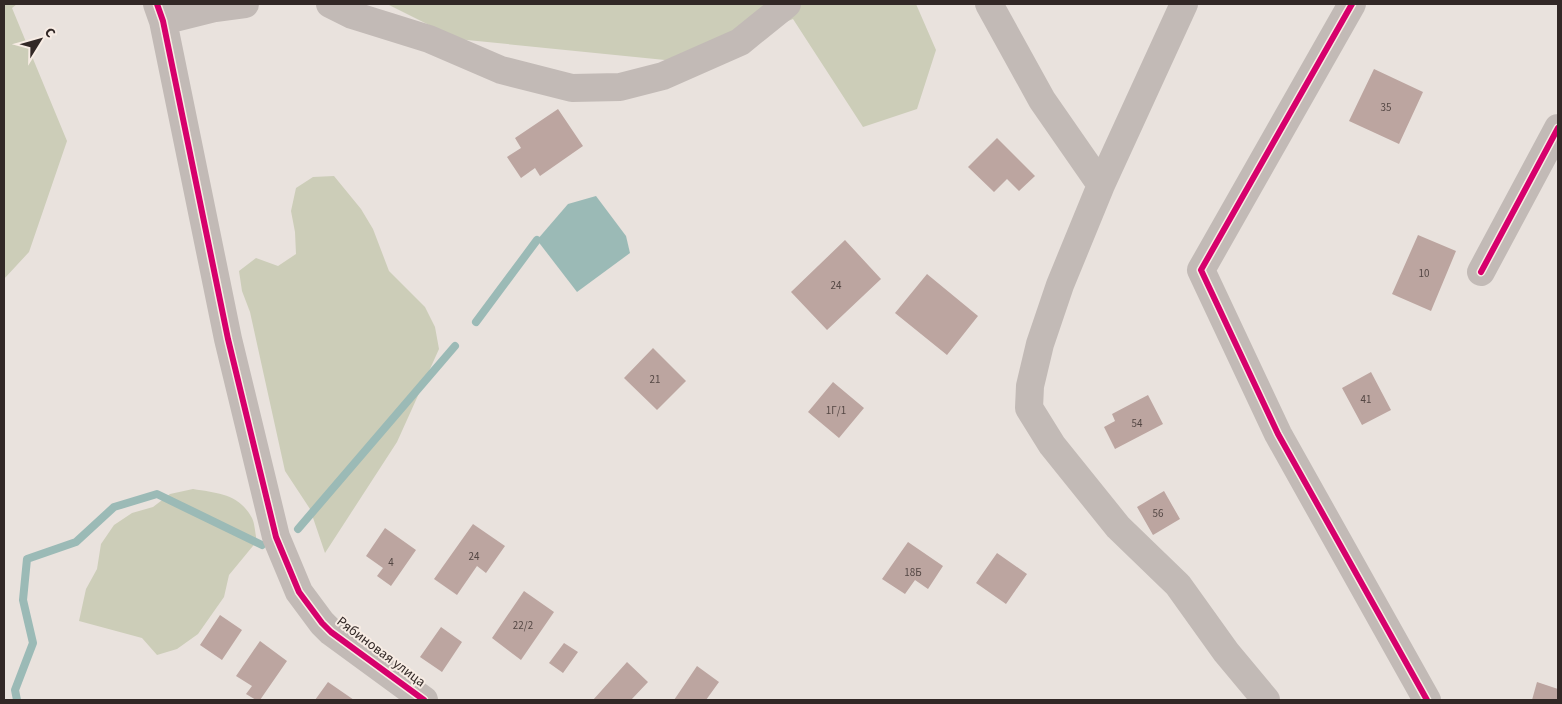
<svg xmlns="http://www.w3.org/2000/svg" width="1562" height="704" font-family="'Source Sans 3',sans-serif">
<rect width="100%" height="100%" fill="#e9e2dd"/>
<path fill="#cccdb8" d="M4 4H17L12 8 67 141 29 252 4 279Z
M387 4H916L936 50 917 109 863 127 793 19 685 62 457 39Z
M334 176 361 209 373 229 389 271 425 307 435 327 439 349 397 442 325 553 310 509 285 471 250 312 242 291 239 271 256 258 278 266 296 254 295 232 291 211 296 188 313 177Z
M193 489C218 493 239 494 252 518 255 524 255 534 257 541L229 575 224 597 198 634 177 649 157 655 142 638 79 621 86 589 97 569 101 544 114 525 132 513 153 507 170 494Z"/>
<path fill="#9bbab6" d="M596 196 626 236 630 253 577 292 537 240 568 204Z"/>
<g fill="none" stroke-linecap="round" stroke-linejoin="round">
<path stroke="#9bbab6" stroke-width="8" d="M476 322 537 240
M298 529 455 346
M17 700 15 690 33 643 23 600 27 559 76 542 114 507 157 494 262 545"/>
</g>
<path fill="#bca5a0" d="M1374 69 1423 92 1399 144 1349 121Z
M558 109 583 146 540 176 535 168 521 178 507 157 521 148 515 138Z
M997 138 1035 176 1019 191 1007 179 994 192 968 167Z
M1418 235 1456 251 1431 311 1392 294Z
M845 240 881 279 827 330 791 292Z
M927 274 978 316 947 355 895 313Z
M653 348 686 381 657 410 624 378Z
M1371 372 1391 410 1362 425 1342 388Z
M833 382 864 408 839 438 808 412Z
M1148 395 1163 424 1115 449 1104 427 1115 421 1112 414Z
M1164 491 1180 519 1153 535 1137 507Z
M473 524 505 546 486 573 477 566 457 595 434 579Z
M385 528 416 550 391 586 377 576 383 568 366 556Z
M908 542 943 566 928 589 915 580 905 594 882 579Z
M997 553 1027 574 1006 604 976 583Z
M524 591 554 612 521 660 492 638Z
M220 615 242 630 222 660 200 645Z
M441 627 462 642 442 672 420 657Z
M260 641 287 661 260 700H256L246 694 252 686 236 676Z
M564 643 578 652 563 673 549 663Z
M627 662 648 682 631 700H593Z
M697 666 719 682 706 700H674Z
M328 682 354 700H315Z
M1537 682 1558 689V700H1532Z"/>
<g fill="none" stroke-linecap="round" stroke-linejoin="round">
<path stroke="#c2bab6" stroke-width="28" d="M157 4 163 21 228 339 276 537 299 592 322 623 331 632 424 700
M330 4 352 15 429 39 501 70 572 88 620 87 663 76 740 42 787 4
M989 4 1042 100 1101 185 1184 4
M1352 4 1201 270 1278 434 1427 700
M163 21 215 8 245 4
M1101 185 1060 285 1040 344 1030 386 1029 408 1052 445 1118 527 1178 585 1226 652 1266 700
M1481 272 1558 128"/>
<g stroke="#f7ece4" stroke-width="9">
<path id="cycleway" d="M157 4 163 21 228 339 276 537 299 592 322 623 331 632 424 700
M1352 4 1201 270 1278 434 1427 700
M1481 272 1558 128"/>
</g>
<use href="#cycleway" stroke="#d6006c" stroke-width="6"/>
</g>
<g text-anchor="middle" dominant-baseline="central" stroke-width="4" stroke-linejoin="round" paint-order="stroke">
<g font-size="11" fill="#544744">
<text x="1386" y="107">35</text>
<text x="1424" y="273">10</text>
<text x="836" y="285">24</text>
<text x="655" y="379">21</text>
<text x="1366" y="399">41</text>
<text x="836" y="410">1Г/1</text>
<text x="1137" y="423">54</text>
<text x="1158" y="513">56</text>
<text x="474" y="556">24</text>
<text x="391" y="562">4</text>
<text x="913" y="572">18Б</text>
<text x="523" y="625">22/2</text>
</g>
<g font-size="14" fill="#322826" stroke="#f7ece4">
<text transform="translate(381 652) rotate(37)">Рябиновая улица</text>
</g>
</g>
<rect width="1562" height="704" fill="none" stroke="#322826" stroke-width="10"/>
<g transform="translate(40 40) rotate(53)" stroke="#f7ece4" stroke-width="4" paint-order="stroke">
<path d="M0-4L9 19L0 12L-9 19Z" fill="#322826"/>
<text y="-8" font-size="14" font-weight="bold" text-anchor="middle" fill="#322826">С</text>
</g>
</svg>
